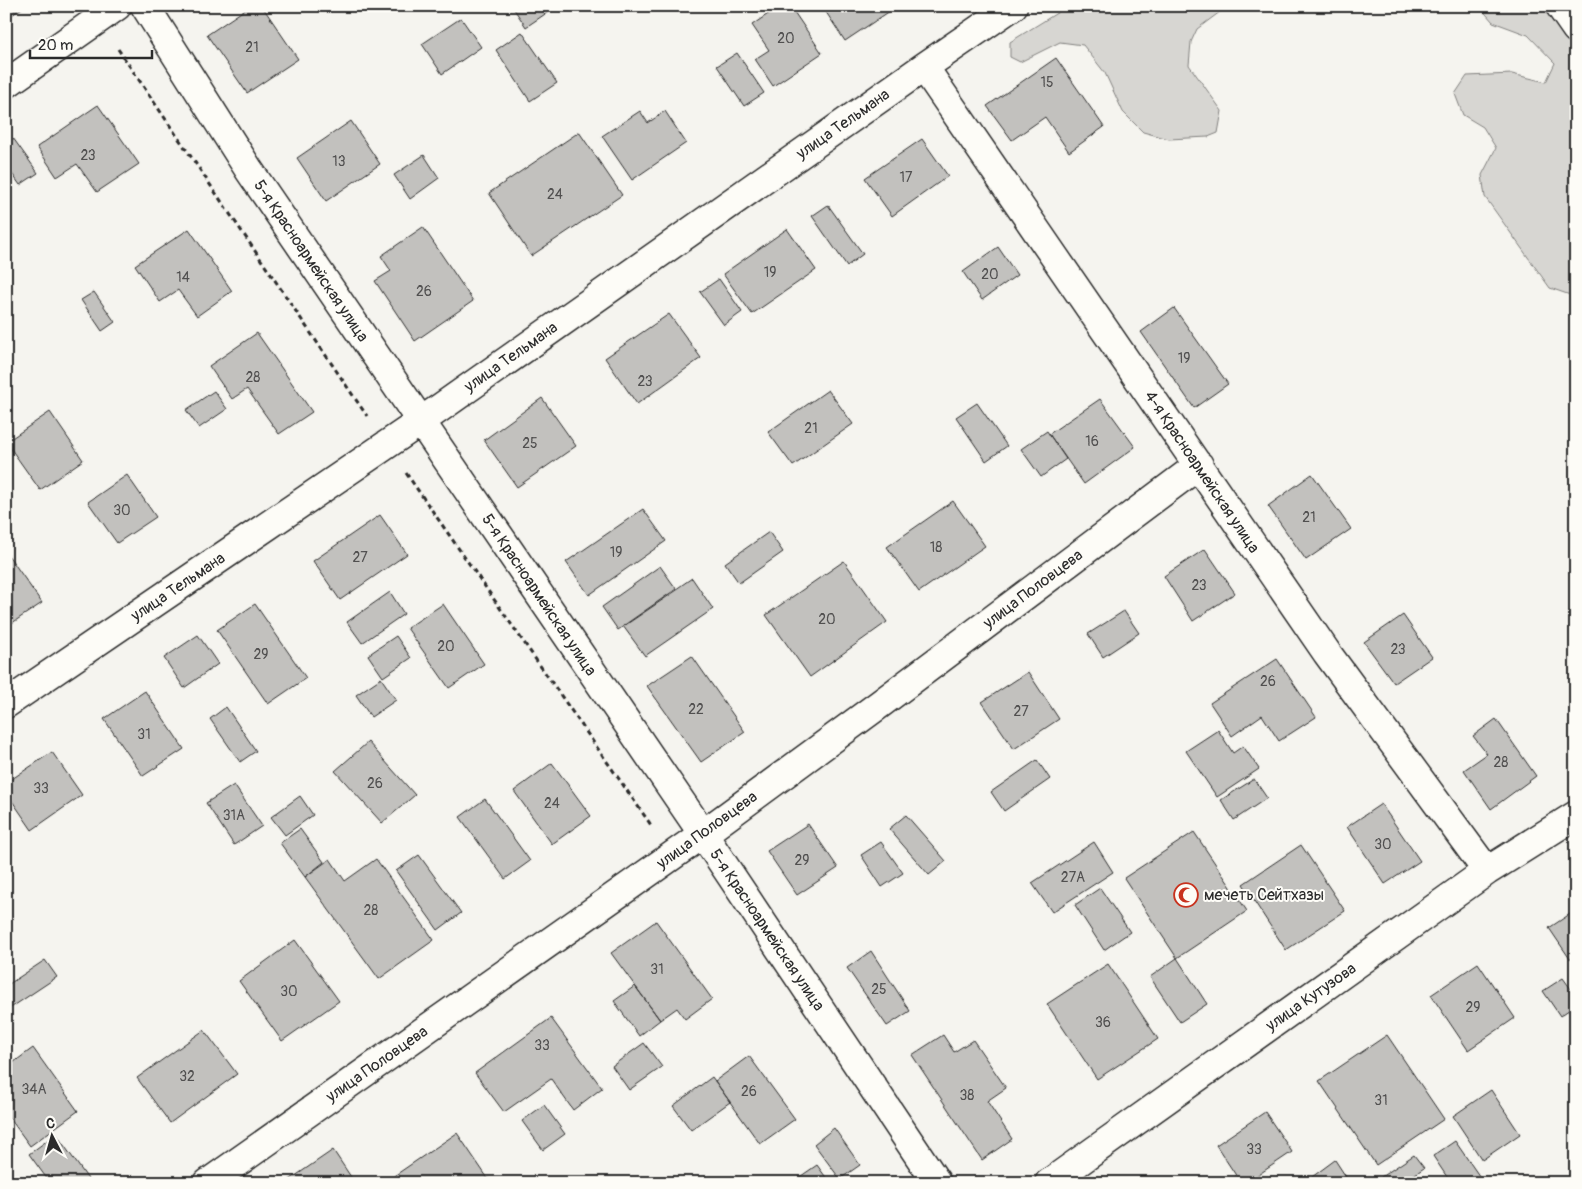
<svg xmlns="http://www.w3.org/2000/svg" width="1582" height="1189" font-family="Pangolin,sans-serif">
<rect width="100%" height="100%" fill="#f5f4ef"/>
<filter id="ink" filterUnits="userSpaceOnUse"><feTurbulence type="fractalNoise" baseFrequency=".02" numOctaves="2"/><feDisplacementMap in="SourceGraphic" scale="10" xChannelSelector="R" yChannelSelector="G"/><feConvolveMatrix kernelMatrix="1 2 1 2 8 2 1 2 1" color-interpolation-filters="sRGB"/></filter>
<g filter="url(#ink)">
<path fill="#d7d6d2" stroke="#81807e" d="M1068 6H1228L1197 29 1191 42 1189 65 1222 111 1218 133 1208 137 1169 139 1143 132 1123 112 1105 73 1083 45 1060 42 1020 62 1010 57V42Z
M1479 6H1551L1576 37V297L1550 288 1485 197 1482 175 1496 148 1483 127 1463 115 1455 94 1467 76 1512 74 1546 82 1555 63 1528 35 1493 22Z"/>
<path fill="#c2c1be" stroke="#2b2b2b" d="M6 6H25L6 19Z
M250 6H262L298 59 247 93 207 35Z
M512 6H557L526 27Z
M780 6H790L822 53 773 86 755 59 769 50 752 25Z
M822 6H887L890 11 845 41Z
M461 18 481 47 442 74 422 44Z
M522 32 557 83 530 101 496 50Z
M737 53 764 93 744 106 717 66Z
M1056 58 1104 127 1069 152 1045 117 1012 140 987 106Z
M98 105 139 164 97 192 77 164 57 177 37 147Z
M640 111 648 123 665 111 686 143 632 180 602 136Z
M351 121 380 164 326 201 297 158Z
M579 132 622 195 531 256 489 193Z
M13 138 38 173 20 185 6 165V143Z
M922 139 948 176 892 216 865 178Z
M424 155 439 178 410 199 394 175Z
M828 205 863 254 847 266 812 216Z
M423 227 473 301 415 341 375 281 391 271 381 256Z
M189 229 232 291 197 316 178 290 160 302 135 265Z
M787 229 816 270 752 314 723 274Z
M998 247 1017 275 982 300 963 272Z
M719 279 742 312 724 325 700 292Z
M94 292 115 322 102 331 81 300Z
M1174 308 1228 384 1194 408 1141 332Z
M669 314 701 358 637 404 605 358Z
M257 333 312 412 279 434 247 389 232 399 209 366Z
M828 390 853 424 793 466 768 432Z
M214 391 227 409 199 428 186 410Z
M542 398 576 446 517 487 484 440Z
M1100 399 1135 447 1084 484 1049 434Z
M977 403 1007 446 986 461 956 417Z
M50 412 83 460 40 490 6 442Z
M1047 431 1066 459 1041 477 1021 449Z
M1312 474 1351 529 1306 560 1268 506Z
M127 475 156 517 117 543 88 502Z
M953 501 985 546 919 592 887 547Z
M643 509 666 541 589 595 566 562Z
M380 515 407 554 340 600 313 561Z
M769 532 783 552 739 583 725 563Z
M1205 549 1235 593 1193 621 1164 576Z
M6 552 42 603 6 627Z
M844 561 887 622 810 677 766 615Z
M660 566 677 590 618 630 602 607Z
M692 578 713 609 645 656 623 626Z
M390 592 404 614 362 643 347 622Z
M255 604 306 678 268 704 217 630Z
M443 604 484 664 449 688 407 628Z
M1124 611 1139 633 1103 657 1088 634Z
M1403 615 1432 657 1394 683 1364 642Z
M198 635 218 664 184 688 164 658Z
M396 636 411 658 383 677 368 655Z
M692 656 745 732 701 762 647 686Z
M1277 659 1316 717 1279 741 1262 715 1232 736 1210 703Z
M1028 672 1059 719 1014 749 982 702Z
M381 678 396 700 371 717 356 695Z
M145 691 184 749 143 776 104 719Z
M226 707 256 751 240 762 210 719Z
M1496 719 1536 776 1491 809 1464 770 1487 754 1473 736Z
M1218 730 1233 753 1243 746 1259 769 1217 797 1186 751Z
M368 742 415 795 382 823 335 771Z
M52 752 82 795 32 830 6 792V783Z
M1037 760 1050 779 1004 811 991 792Z
M552 763 591 816 552 844 514 791Z
M1254 779 1267 798 1234 820 1221 800Z
M234 785 262 826 234 845 206 803Z
M300 796 313 815 285 835 271 817Z
M485 799 530 861 505 879 460 817Z
M1381 804 1420 861 1385 884 1347 827Z
M906 815 946 861 929 875 889 829Z
M808 824 838 868 797 895 767 851Z
M300 829 324 862 305 877 280 843Z
M1194 832 1247 911 1177 958 1124 878Z
M881 842 903 873 882 887 861 855Z
M1094 842 1113 872 1052 912 1032 883Z
M1301 845 1345 911 1286 950 1243 884Z
M419 855 461 913 438 930 396 871Z
M330 859 345 881 376 859 434 940 379 979 305 877Z
M1100 888 1130 932 1104 950 1075 905Z
M1576 910V955L1570 959 1549 928Z
M656 921 712 999 685 1019 677 1008 660 1020 611 953Z
M295 940 339 1001 282 1041 239 981Z
M871 951 910 1011 887 1026 847 968Z
M1177 958 1207 1004 1180 1022 1150 977Z
M45 960 57 977 6 1011V986Z
M1478 963 1515 1018 1468 1050 1431 995Z
M1108 964 1158 1039 1097 1079 1047 1004Z
M1563 978 1576 996V1005L1560 1016 1543 991Z
M635 986 660 1020 639 1036 614 1001Z
M551 1018 602 1088 573 1110 551 1079 504 1112 475 1073Z
M204 1030 237 1074 170 1123 137 1078Z
M943 1035 954 1052 973 1040 1006 1088 987 1101 1012 1139 982 1160 912 1055Z
M1387 1035 1444 1119 1376 1165 1319 1081Z
M644 1043 662 1067 629 1090 612 1066Z
M33 1048 78 1111 30 1146 6 1113V1068Z
M749 1056 795 1119 760 1144 715 1081Z
M712 1077 730 1102 691 1130 673 1106Z
M1491 1090 1520 1134 1482 1160 1453 1116Z
M544 1105 565 1134 543 1150 522 1121Z
M1265 1112 1292 1152 1246 1183H1241L1216 1145Z
M834 1128 860 1165 840 1179 814 1144Z
M457 1133 491 1183H399L394 1176Z
M56 1134 88 1179 82 1183H50L29 1154Z
M1455 1141 1484 1183H1451L1433 1156Z
M333 1150 355 1183H285Z
M1414 1155 1424 1168 1402 1183H1385L1381 1177Z
M1335 1160 1350 1183H1316L1312 1177Z
M817 1165 830 1183H791Z"/>
<g fill="none" stroke-linecap="round" stroke-linejoin="round">
<g stroke="#2b2b2b" stroke-width="31">
<path id="street" d="M145 6 249 170 703 834 937 1183
M1560 6 1576 29
M924 67 1327 653 1487 871
M6 84 117 6
M6 704 420 422 924 67 1013 6
M208 1183 703 834 880 704 1199 465
M1049 1183 1487 871 1576 815"/>
</g>
<path stroke="#2b2b2b" stroke-width="3" stroke-dasharray="5 4" stroke-linecap="butt" d="M118 49 367 416
M406 473 651 825"/>
<use href="#street" stroke="#fdfcf7" stroke-width="28"/>
</g>
</g>
<defs>
<g id="mosque-ring" transform="scale(1.25)"><circle r="9.5" fill="#fdfcf7" stroke="#c8321e" stroke-width="1.5"/><path d="M3.5-4.9A6 6 0 1 0 3.5 4.9A5 5 0 1 1 3.5-4.9Z" fill="#c8321e"/></g>
</defs>
<g fill-rule="evenodd">
<use href="#mosque-ring" x="1186" y="895"/>
</g>
<g text-anchor="middle" dominant-baseline="central" stroke-width="4" stroke-linejoin="round" paint-order="stroke">
<g font-size="14" fill="#515050">
<text x="786" y="38">20</text>
<text x="252" y="47">21</text>
<text x="1047" y="82">15</text>
<text x="88" y="155">23</text>
<text x="339" y="161">13</text>
<text x="906" y="177">17</text>
<text x="555" y="194">24</text>
<text x="770" y="272">19</text>
<text x="990" y="274">20</text>
<text x="183" y="277">14</text>
<text x="424" y="291">26</text>
<text x="1184" y="358">19</text>
<text x="253" y="377">28</text>
<text x="645" y="381">23</text>
<text x="811" y="428">21</text>
<text x="1092" y="441">16</text>
<text x="530" y="443">25</text>
<text x="122" y="510">30</text>
<text x="1309" y="517">21</text>
<text x="936" y="547">18</text>
<text x="616" y="552">19</text>
<text x="360" y="557">27</text>
<text x="1199" y="585">23</text>
<text x="827" y="619">20</text>
<text x="446" y="646">20</text>
<text x="1398" y="649">23</text>
<text x="261" y="654">29</text>
<text x="1268" y="681">26</text>
<text x="696" y="709">22</text>
<text x="1021" y="711">27</text>
<text x="144" y="734">31</text>
<text x="1501" y="762">28</text>
<text x="375" y="783">26</text>
<text x="41" y="788">33</text>
<text x="552" y="803">24</text>
<text x="234" y="815">31А</text>
<text x="1383" y="844">30</text>
<text x="802" y="860">29</text>
<text x="1073" y="877">27А</text>
<text x="371" y="910">28</text>
<text x="657" y="969">31</text>
<text x="879" y="989">25</text>
<text x="289" y="991">30</text>
<text x="1473" y="1007">29</text>
<text x="1103" y="1022">36</text>
<text x="542" y="1045">33</text>
<text x="187" y="1076">32</text>
<text x="34" y="1089">34А</text>
<text x="749" y="1091">26</text>
<text x="967" y="1095">38</text>
<text x="1381" y="1100">31</text>
<text x="1254" y="1149">33</text>
</g>
<g font-size="16" fill="#2b2b2b" stroke="#fdfcf7">
<text transform="translate(843 124) rotate(-35)">улица Тельмана</text>
<text transform="translate(311 261) rotate(56)">5-я Красноармейская улица</text>
<text transform="translate(511 357) rotate(-35)">улица Тельмана</text>
<text transform="translate(1202 472) rotate(56)">4-я Красноармейская улица</text>
<text transform="translate(178 587) rotate(-34)">улица Тельмана</text>
<text transform="translate(1033 589) rotate(-37)">улица Половцева</text>
<text transform="translate(539 595) rotate(56)">5-я Красноармейская улица</text>
<text transform="translate(707 830) rotate(-36)">улица Половцева</text>
<text transform="translate(767 930) rotate(56)">5-я Красноармейская улица</text>
<text transform="translate(1311 997) rotate(-35)">улица Кутузова</text>
<text transform="translate(377 1064) rotate(-35)">улица Половцева</text>
</g>
<g font-size="16" fill="#2b2b2b" stroke="#fdfcf7" text-anchor="start">
<text x="1204" y="895">мечеть Сейтхазы</text>
</g>
</g>
<rect width="1582" height="1189" fill="none" stroke="#fdfcf7" stroke-width="25"/>
<rect x="12" y="12" width="1557" height="1164" fill="none" stroke="#2b2b2b" stroke-width="2" filter="url(#ink)"/>
<g transform="translate(52 1136) rotate(354)" stroke="#fdfcf7" stroke-width="4" paint-order="stroke">
<path d="M0-4L9 19L0 12L-9 19Z" fill="#2b2b2b"/>
<text y="-8" font-size="14" font-weight="bold" text-anchor="middle" fill="#2b2b2b">С</text>
</g>
<path d="M30 50v8h122v-8" fill="none" stroke="#2b2b2b" stroke-width="2.5"/>
<text x="38" y="50" font-size="15" fill="#2b2b2b" stroke="#fdfcf7" stroke-width="4" paint-order="stroke">20 m</text>
</svg>
